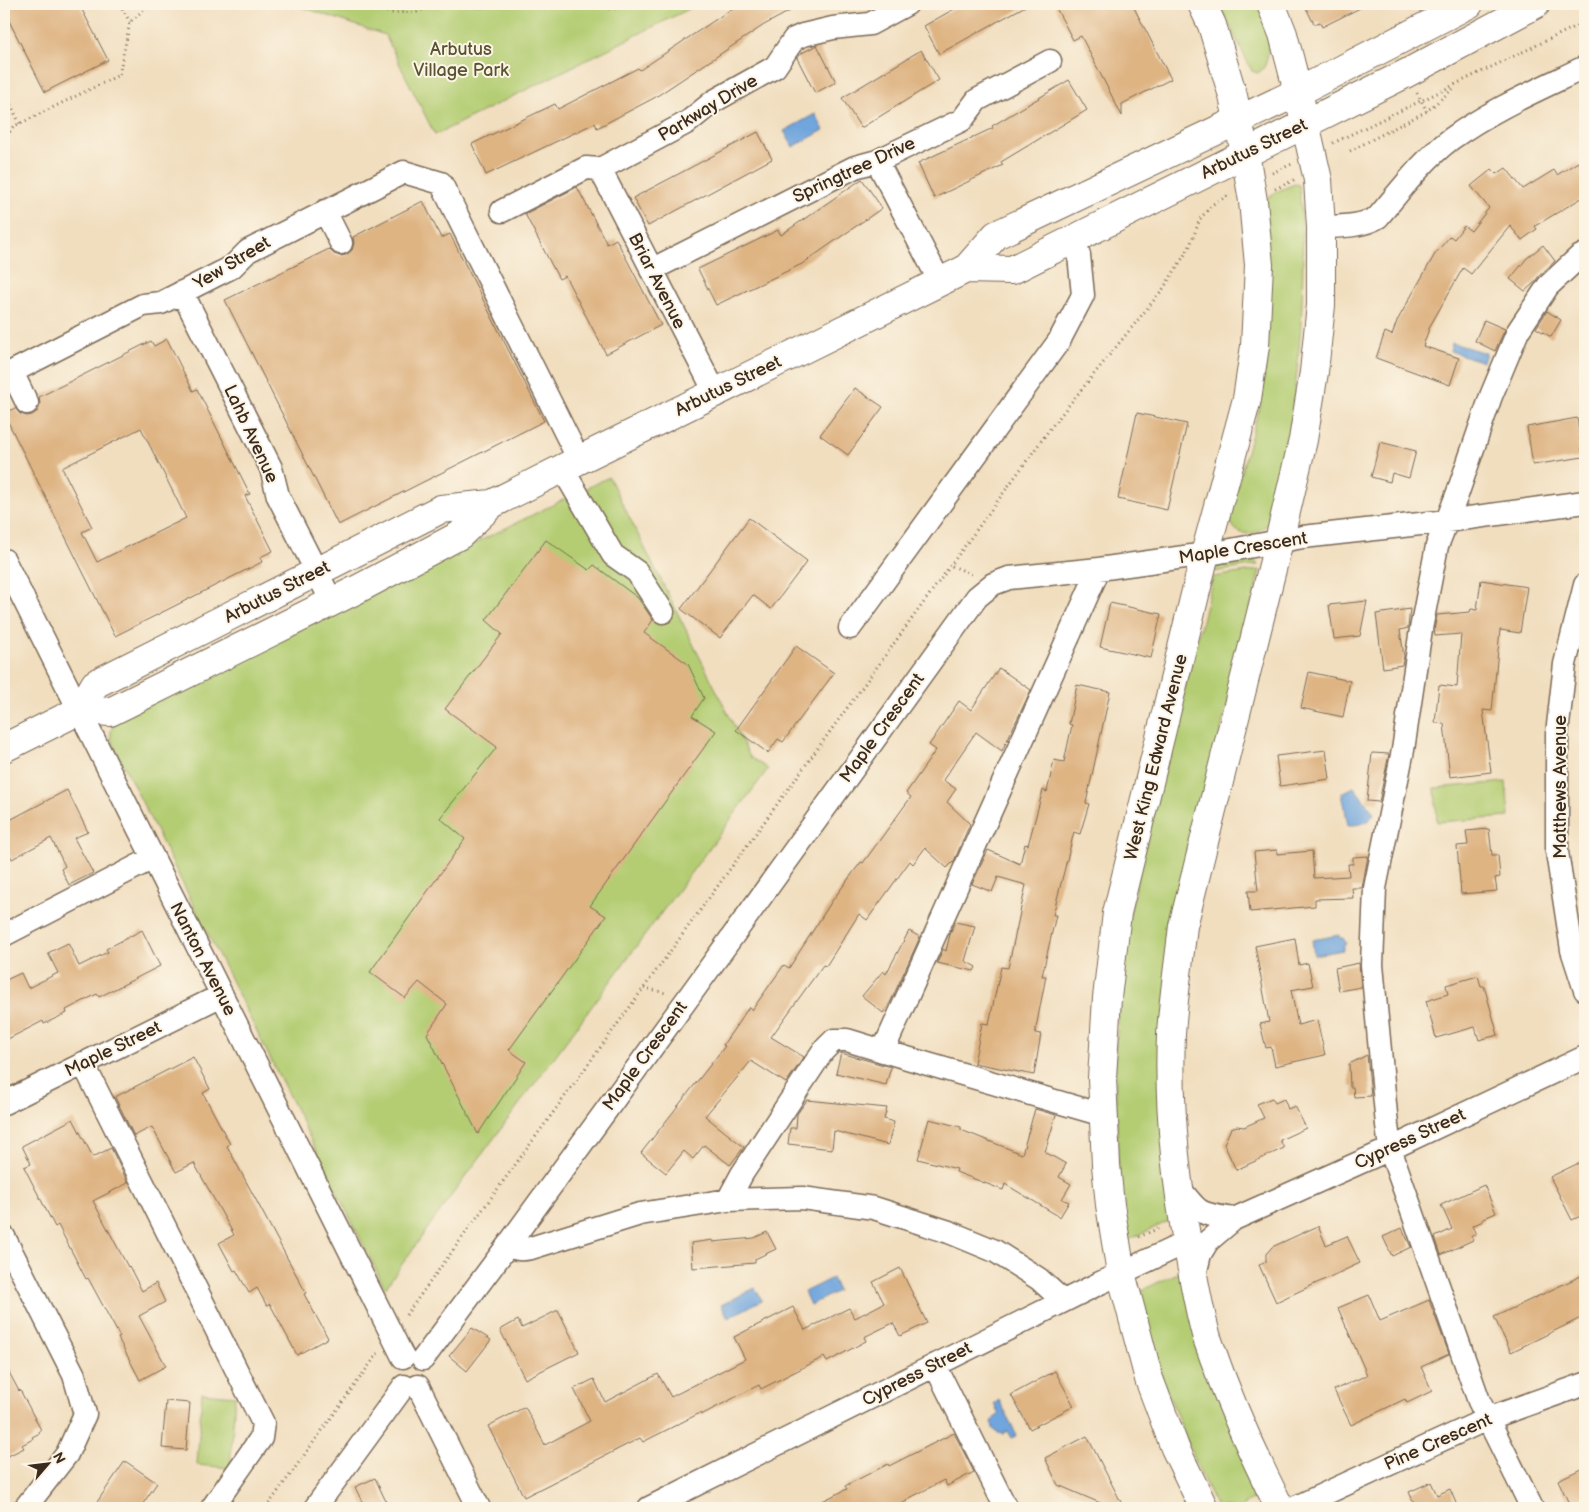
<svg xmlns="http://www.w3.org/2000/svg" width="1589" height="1512" font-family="'Balsamiq Sans',sans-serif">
<rect width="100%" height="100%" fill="#fcf5e5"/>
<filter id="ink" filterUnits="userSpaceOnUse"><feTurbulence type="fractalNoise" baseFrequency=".02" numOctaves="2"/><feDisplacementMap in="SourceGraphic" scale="10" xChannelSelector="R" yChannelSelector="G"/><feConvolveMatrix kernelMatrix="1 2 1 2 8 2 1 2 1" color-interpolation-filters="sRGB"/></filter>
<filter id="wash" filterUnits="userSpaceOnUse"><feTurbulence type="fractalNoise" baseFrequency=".0096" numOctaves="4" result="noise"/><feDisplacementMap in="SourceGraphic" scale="20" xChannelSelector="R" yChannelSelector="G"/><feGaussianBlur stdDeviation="1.12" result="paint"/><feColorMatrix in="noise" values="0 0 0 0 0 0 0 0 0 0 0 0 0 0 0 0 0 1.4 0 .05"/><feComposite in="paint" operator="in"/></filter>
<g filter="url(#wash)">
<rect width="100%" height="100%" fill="#f1debf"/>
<path fill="#b4cd73" stroke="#787c48" d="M293 4H699L435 135 385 35Z
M1219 4H1258C1261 11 1265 19 1267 26 1269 38 1271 69 1257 73L1252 71Z
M1295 184 1299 185C1308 273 1300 362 1287 450 1283 473 1276 497 1271 520 1258 537 1234 541 1229 516L1261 401 1266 360 1265 201C1272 192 1285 188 1295 184Z
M609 477 750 757 768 769 443 1207 385 1288 112 742C109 731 111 726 120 719Z
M1247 559 1255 561 1258 565 1214 572C1220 560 1235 561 1247 559Z
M1260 570 1181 893 1171 1220 1128 1240 1118 1167 1115 1055 1127 929 1138 874 1213 577Z
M1506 782 1509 817 1437 822 1435 788Z
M1180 1272 1259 1495 1239 1508H1217L1199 1470 1164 1383 1138 1292Z
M202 1393 235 1396 230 1468 197 1465Z"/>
<path fill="#6fa5dd" stroke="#55687e" d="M815 114 824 130 793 147 784 131Z
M1452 343 1486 353 1483 362 1450 351Z
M1354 787 1374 813C1369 824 1360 825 1348 825L1342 793Z
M1339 935V938H1343L1346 943 1343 947V950L1314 955 1312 940Z
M832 1278 838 1291 810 1305 804 1292Z
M755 1288 762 1300 728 1318 721 1305Z
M999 1400 1017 1436 1012 1438 1008 1431 1003 1434 997 1433 993 1428C991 1422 993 1418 999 1414L994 1404Z"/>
<g id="blocks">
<path fill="#deb483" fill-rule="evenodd" d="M4 4H79L108 60 45 92 4 11Z
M739 4H803L764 25 654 98 597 128 595 123 486 175 472 144 555 104 558 109 638 68 640 70Z
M963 4H1029L939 54 924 26Z
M1054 4H1132L1171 79 1122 104V116L1081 36 1073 40Z
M1304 4H1368L1322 27 1320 22 1314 24Z
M817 45 836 82 815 93 797 58 800 54Z
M921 50 939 80 861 128 842 98Z
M1069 80 1087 110 1001 162 1003 165 934 198 918 163 993 128 992 126Z
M758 132 772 159 648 226 633 198Z
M1578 162 1585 173V196L1535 226 1537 229 1522 240 1510 226 1471 274 1463 268 1430 326 1423 346 1459 358 1450 385 1376 358 1385 332 1392 335 1397 321 1435 254 1450 236 1454 239 1464 226 1471 231 1489 208 1471 186 1492 169 1497 174 1506 168 1523 189 1554 170 1557 175Z
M862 179 882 208 802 264 716 305 698 269 778 230 781 235Z
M577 187 607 244 616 239 661 325 606 354 565 276 559 279 525 214Z
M423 201 441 238 450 234 544 421 338 525 225 300 329 249 334 254 340 256 346 255 352 250 354 243 353 237Z
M1543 245 1555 261 1539 276 1533 284 1525 291 1510 279 1527 258Z
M1547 311 1561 320 1551 337 1536 328Z
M1484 320 1505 329 1495 351 1475 341Z
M167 339 193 391 197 389 250 494 245 496 273 551 260 557 262 562 115 636 4 414 15 408 20 414 27 416 32 415 38 411 40 404 39 397 151 341 154 346ZM141 428 186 518 97 562 82 532 92 527 62 468Z
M855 388 883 407 848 455 820 435Z
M1137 413 1187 424 1167 510 1118 499Z
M1577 418 1583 457 1533 465 1527 427Z
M1380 442 1416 451 1409 478 1392 473 1390 482 1371 477Z
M749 518 807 561 771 609 753 595 720 638 681 609Z
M546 540 589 570 594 565 638 598 653 620 644 633 688 664 704 698 692 716 716 731 590 906 606 916 509 1050 526 1062 478 1134 427 1034 447 1004 419 982 405 998 370 972 465 839 440 818 497 747 445 709 502 634 486 620Z
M1481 580 1527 587 1520 633 1500 630 1492 711 1483 710 1491 772 1450 777 1444 724 1435 723 1439 685 1457 687 1461 634 1435 636 1434 630 1437 615 1470 612 1471 609 1477 610Z
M1367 601 1360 636 1334 639 1329 605Z
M1110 603 1161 614 1151 658 1100 647Z
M1410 609 1408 628 1400 630 1404 656 1402 665 1383 668 1376 614Z
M796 646 834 673 783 742 778 739 768 753 736 730Z
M999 668 1031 690 1002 751 976 732 943 780 956 789 947 802 970 824 954 861 947 868 925 848 913 864 910 861 867 920 859 914 826 966 823 965 771 1037 804 1057 786 1083 751 1061 705 1116 744 1147 730 1165 704 1145 693 1159 684 1151 666 1173 641 1153 725 1046 723 1045 749 1007 752 1010 784 965 789 968 832 901 861 862 863 863 911 797 906 793 936 750 929 745 959 701 971 710Z
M1309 672 1350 681 1343 717 1301 708Z
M1077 685 1110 692 1086 803 1089 804 1080 834 1074 832 1053 915H1056L1042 976H1046L1035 1033 1041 1034 1034 1075 974 1063 982 1023 989 1024 1001 967 1008 968 1026 885 998 877 992 892 972 884 988 850 1020 864 1025 844 1028 845 1043 790 1047 792 1054 760 1064 762 1072 725 1069 724Z
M1326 750 1330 779 1280 786 1276 756Z
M1372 753 1389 754 1379 802 1367 801Z
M67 790 88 832 74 838 93 873 69 885 61 869 65 866 51 838 12 859 10 855 4 858V823Z
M1489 829 1492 855H1498L1500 877 1495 878 1497 891 1461 894 1457 846 1468 845 1466 831Z
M1277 850V854L1312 851 1314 878 1349 876 1348 864H1353V857L1368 856 1362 888H1352L1353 898 1315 899V906L1250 912 1248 891H1258L1254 852Z
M955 922 975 926 965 961 976 967 974 971 937 963 943 949 946 951 950 934Z
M142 930 160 966 99 997 97 994 66 1010 67 1013 44 1024 43 1021 4 1041V981L21 973 28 988 58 973 48 953 68 943 79 966 108 952 106 949Z
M909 931 920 937 890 1003 883 1013 862 996 883 971 886 974Z
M1295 938 1299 965 1308 963 1313 986 1291 990 1298 1025 1317 1020 1325 1055 1275 1066 1271 1047 1266 1048 1260 1024 1269 1022 1255 946Z
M1359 963 1361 987 1339 991 1335 968Z
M1478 976 1481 986H1484L1498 1035 1479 1040 1475 1027 1436 1038 1426 1001 1448 994 1446 985Z
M841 1053 891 1067 886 1085 836 1073Z
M1367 1055 1371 1096 1354 1097 1353 1087H1350L1349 1064Z
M193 1057 210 1089 203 1093 230 1144 227 1146 306 1293 304 1294 328 1338 297 1355 270 1304 267 1306 257 1288 249 1293 236 1270 234 1271 219 1243 234 1235 194 1163 176 1172 152 1127 134 1136 115 1097Z
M1272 1098 1275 1103 1284 1099 1288 1109 1295 1106 1306 1128 1280 1140 1284 1148 1236 1170 1224 1144 1231 1128 1237 1126 1244 1127 1264 1118 1257 1104Z
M807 1100 887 1108 884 1119 894 1122 888 1145 834 1131 832 1149 788 1144 790 1128H796L797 1114Z
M1035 1109 1056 1115 1045 1152 1066 1164 1059 1177 1071 1184 1062 1199 1069 1202 1060 1217 1005 1184 1003 1190 956 1172 957 1169 918 1159 929 1119 961 1127V1130L1022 1154Z
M73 1119 93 1157 111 1148 128 1183 93 1201 128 1267 129 1266 142 1291 156 1283 165 1302 139 1316 166 1366 140 1380 118 1338 120 1337 88 1278 86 1279 58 1225 55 1227 24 1167 31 1164 22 1146Z
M1585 1160V1214L1572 1220 1550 1177Z
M1484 1185 1496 1213 1482 1219 1483 1221 1472 1226 1476 1234 1471 1236 1473 1240 1441 1255 1435 1237 1452 1229 1441 1205Z
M1318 1226 1326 1245 1347 1236 1360 1263 1276 1302 1259 1265 1266 1262V1254L1272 1247Z
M1402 1228 1411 1247 1392 1256 1383 1237Z
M767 1232 776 1249 755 1259V1263L693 1268 691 1243 713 1240V1242L754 1238Z
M900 1268 927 1323 900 1336 893 1323 864 1337 866 1341 827 1362 824 1357 761 1389 759 1385 701 1415 700 1413 643 1442 640 1438 524 1497 488 1426 525 1407 545 1445 590 1421 574 1389 594 1379 605 1402 658 1374 671 1397 745 1359 734 1337 793 1307 805 1330 849 1308 855 1318 884 1303 873 1282Z
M1585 1274V1316L1511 1352 1494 1317Z
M1369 1295 1380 1321 1429 1300 1449 1354 1421 1367 1432 1391 1407 1403 1405 1399 1351 1425 1334 1390 1367 1375 1338 1308Z
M558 1310 579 1352 525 1379 500 1330 518 1320 522 1328Z
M472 1328 491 1340 467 1371 449 1356Z
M4 1363 19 1391 20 1390 41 1430 39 1431 40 1433 32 1437 33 1439 22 1445 24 1448 4 1458Z
M1055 1371 1074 1406 1030 1429 1011 1395Z
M166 1401 190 1403 186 1450 162 1448Z
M954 1433 974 1472 947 1486 944 1480 906 1500 907 1501 894 1508H808L847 1489 845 1486 888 1464 889 1466Z
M1087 1436 1124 1508H1112L1058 1485 1045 1458Z
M125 1461 157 1483 140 1508H93Z
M1585 1467V1508H1571L1558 1480Z
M375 1478 389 1508H365L355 1487Z
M1431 1482 1437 1495 1450 1489 1458 1508H1408L1415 1505 1409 1492Z"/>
</g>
</g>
<g filter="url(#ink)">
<use href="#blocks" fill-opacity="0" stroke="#7b6956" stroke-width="1"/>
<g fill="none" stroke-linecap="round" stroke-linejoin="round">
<g stroke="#7b6956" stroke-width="25">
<path id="minor" d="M877 161 940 282
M600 169 715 392
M325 211 341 243
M502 211 586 168 600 169 688 122 714 101 775 67 794 39 803 35 833 28 870 24 907 4
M1321 227C1341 226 1361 227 1378 217 1401 190 1423 160 1451 139 1492 109 1540 89 1585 67
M651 270 855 167 877 161 962 120 977 100 1050 61
M182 292 271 468 278 496 332 602
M12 372 27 403
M4 376 143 305 161 303 232 267 248 251 404 172 441 183 579 460
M562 468 613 555 637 572 663 612
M4 560 403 1357
M1585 585 1565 664 1557 734V852L1572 950 1585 990
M850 628 1059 341 1083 295 1079 255 1072 239
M4 935 153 858
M883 1051 1103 1115
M83 1063 263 1423 261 1438 212 1508
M4 1103 222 995
M1178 1186C1199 1214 1199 1214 1234 1219
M728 1200 742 1174 823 1051 834 1040H847L883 1051 1099 569
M4 1237 74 1375 85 1414 67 1454 25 1508
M508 1245C516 1250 522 1250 531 1248L640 1214 728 1200 802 1198 874 1208 949 1232 995 1251 1039 1279 1063 1301
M1194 1279 1200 1254 1208 1241 1234 1219 1390 1149 1585 1057
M423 1359 508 1245 688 998 977 597 993 584 1009 578 1099 569 1220 552 1303 537 1447 521 1585 502
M935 1365 1006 1508
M418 1386 479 1508
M315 1508 404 1386
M649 1508 1100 1283 1187 1242
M1294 1508 1487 1419 1585 1384
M1532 1508 1479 1401 1390 1149 1387 1125 1372 965 1375 888 1403 750 1421 629 1437 546 1457 495 1491 396 1518 331 1548 286 1579 257 1585 254"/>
</g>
<g stroke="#7b6956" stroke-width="30">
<path id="major" d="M1202 4 1212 25 1233 96 1245 153 1253 201 1259 265 1255 346 1247 399 1205 554 1117 913 1107 998 1102 1078 1106 1165 1110 1205 1121 1273 1149 1379 1175 1448 1204 1508
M1271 4 1283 34 1298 92 1318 180 1321 227V305L1314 372 1303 440 1279 541 1183 926C1179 962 1173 999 1171 1035 1168 1108 1176 1182 1189 1253 1194 1281 1199 1311 1207 1338 1227 1396 1252 1453 1280 1508
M966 269 1012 270 1407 73 1536 4
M80 710 95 684 441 509 492 504
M4 748 80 710 110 712 358 589 460 535 492 504 579 460 966 269 996 235 1298 92 1469 4"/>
</g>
<path stroke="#7b6956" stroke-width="3" stroke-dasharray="1 4" stroke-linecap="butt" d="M120 4 130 22
M363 4 391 13 417 12 434 4
M608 4 611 10 616 8V4
M4 91 20 124
M1417 93 1427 111
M4 140 13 127 119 75 130 22 150 4
M1333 143 1585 22
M1350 151 1427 111 1454 88
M1272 173 1292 164
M1275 189 1294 180
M952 566 972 574
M644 988 666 993
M1139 1237 1161 1227
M406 1315 1052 426 1163 289 1189 248 1200 219 1213 204 1229 195
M266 1508 378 1353
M1245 1508 1253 1504"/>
<use href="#minor" stroke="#fff" stroke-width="22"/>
<use href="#major" stroke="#fff" stroke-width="28"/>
</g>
</g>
<g text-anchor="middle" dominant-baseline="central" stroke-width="4" stroke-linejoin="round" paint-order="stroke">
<g font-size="18" fill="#595333" stroke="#fcf5e5">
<text x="461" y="49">Arbutus<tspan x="461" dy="21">Village Park</tspan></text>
</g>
<g font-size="18" fill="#3b2a1e" stroke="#fcf5e5">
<text transform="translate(708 108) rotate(-31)">Parkway Drive</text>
<text transform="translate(1254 149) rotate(-26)">Arbutus Street</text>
<text transform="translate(854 170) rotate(-25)">Springtree Drive</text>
<text transform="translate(232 263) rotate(-31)">Yew Street</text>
<text transform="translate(657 281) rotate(63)">Briar Avenue</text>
<text transform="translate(728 386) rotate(-26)">Arbutus Street</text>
<text transform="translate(251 434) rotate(65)">Lahb Avenue</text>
<text transform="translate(1243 548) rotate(-9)">Maple Crescent</text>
<text transform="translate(277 592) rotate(-27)">Arbutus Street</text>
<text transform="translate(882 728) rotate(-54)">Maple Crescent</text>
<text transform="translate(1156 757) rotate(-76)">West King Edward Avenue</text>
<text transform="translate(1560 787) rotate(-90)">Matthews Avenue</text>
<text transform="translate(203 959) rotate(63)">Nanton Avenue</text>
<text transform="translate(113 1049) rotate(-26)">Maple Street</text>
<text transform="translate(645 1056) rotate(-54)">Maple Crescent</text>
<text transform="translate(1410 1139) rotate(-25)">Cypress Street</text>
<text transform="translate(917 1374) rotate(-27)">Cypress Street</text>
<text transform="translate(1438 1442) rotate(-24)">Pine Crescent</text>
</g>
</g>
<rect width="1589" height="1512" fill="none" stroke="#fcf5e5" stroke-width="20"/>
<g transform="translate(48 1464) rotate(62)" stroke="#fcf5e5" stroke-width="4" paint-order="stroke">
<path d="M0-4L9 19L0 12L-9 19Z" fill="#3b2a1e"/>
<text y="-8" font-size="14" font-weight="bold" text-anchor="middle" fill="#3b2a1e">N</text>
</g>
</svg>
